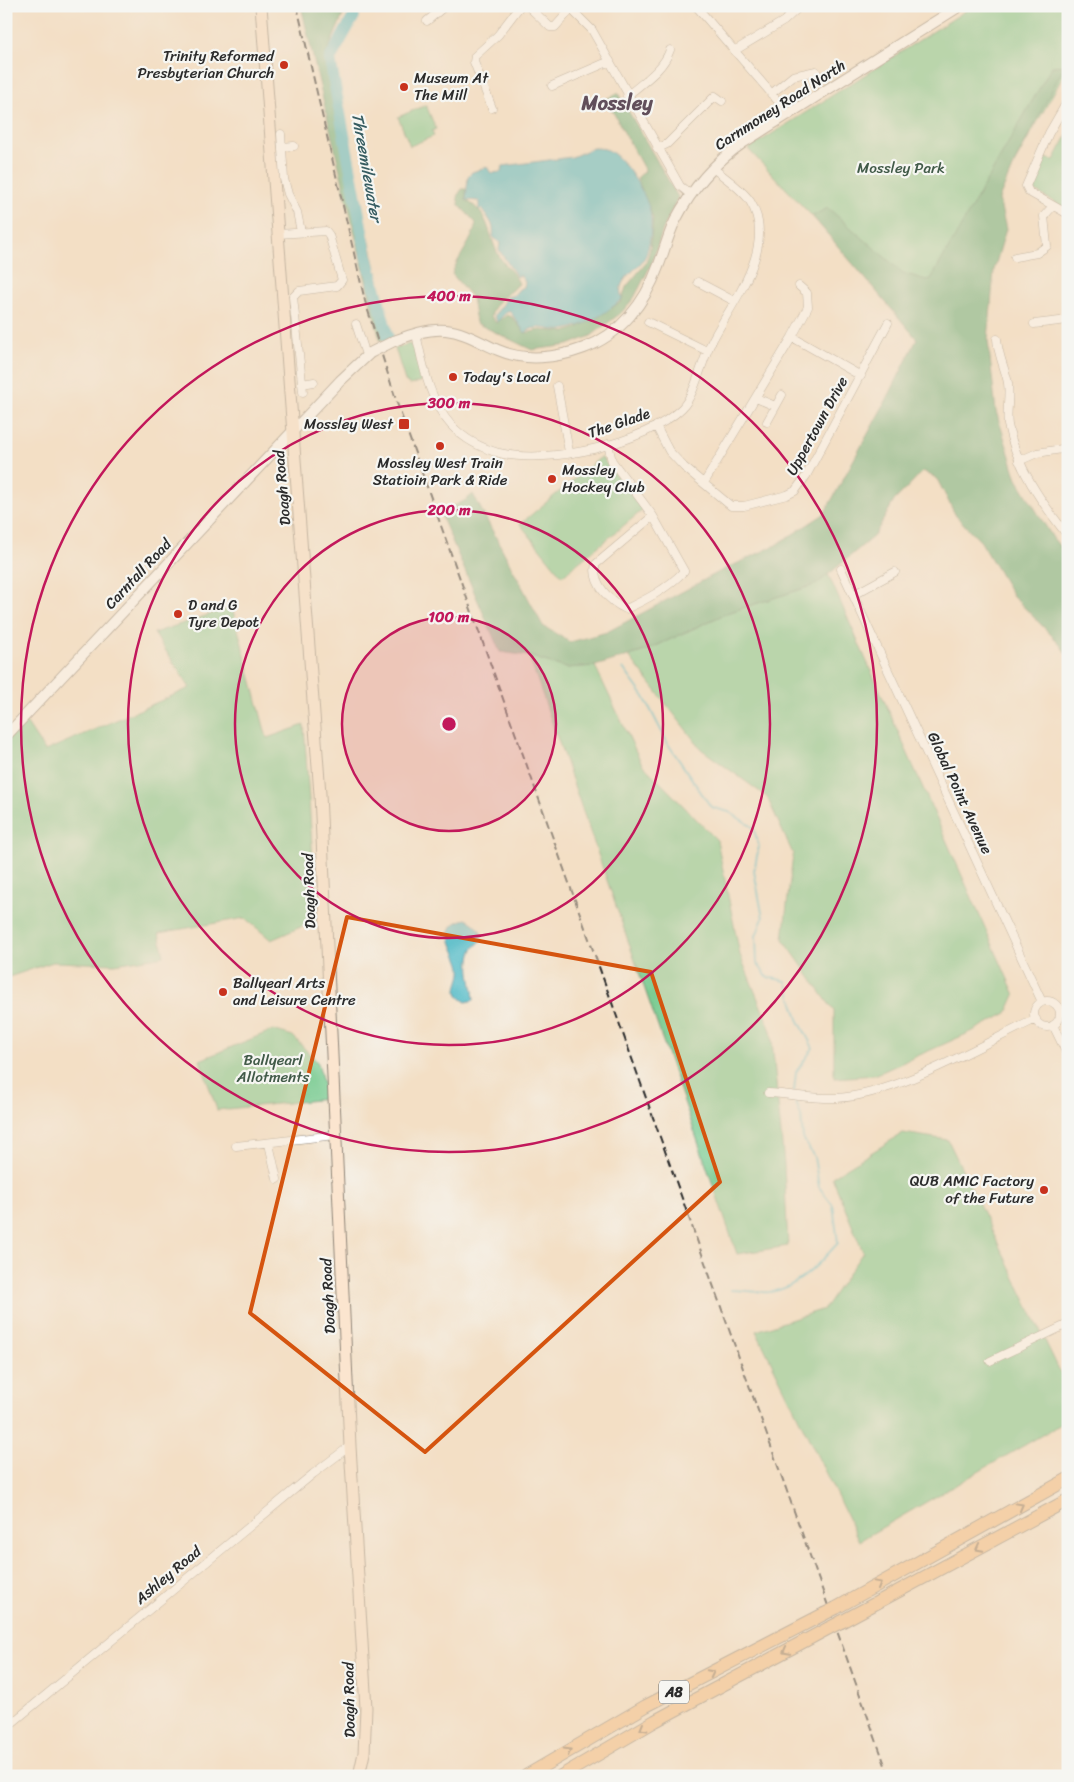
<svg xmlns="http://www.w3.org/2000/svg" width="1074" height="1782" font-family="Sriracha,sans-serif">
<rect width="100%" height="100%" fill="#f6f6f2"/>
<filter id="ink" filterUnits="userSpaceOnUse"><feTurbulence type="fractalNoise" baseFrequency=".02" numOctaves="2"/><feDisplacementMap in="SourceGraphic" scale="10" xChannelSelector="R" yChannelSelector="G"/><feConvolveMatrix kernelMatrix="1 2 1 2 8 2 1 2 1" color-interpolation-filters="sRGB"/></filter>
<filter id="wash" filterUnits="userSpaceOnUse"><feTurbulence type="fractalNoise" baseFrequency=".0096" numOctaves="4" result="noise"/><feDisplacementMap in="SourceGraphic" scale="20" xChannelSelector="R" yChannelSelector="G"/><feGaussianBlur stdDeviation="1.12" result="paint"/><feColorMatrix in="noise" values="0 0 0 0 0 0 0 0 0 0 0 0 0 0 0 0 0 1.4 0 .05"/><feComposite in="paint" operator="in"/></filter>
<g filter="url(#wash)">
<rect width="100%" height="100%" fill="#f3dfc5"/>
<path fill="#75c98d" stroke="#507a5c" d="M973 6H1068V67L917 339 831 236 748 149Z
M426 105 436 129 432 131 434 136 410 146 398 117Z
M1068 134V210L1035 191V177L1044 158 1054 160Z
M410 344 415 352 422 381 410 385 405 381 395 348Z
M601 457 644 509 562 576 520 524Z
M828 574 1015 995 1007 1013 971 1032 875 1075 834 1078V1011L783 939 793 854 767 797 701 749 629 656 645 651 727 613 817 584Z
M232 607 267 738 304 725 317 920 271 940 245 918 159 933 164 956 115 964 53 962 6 978V741L25 721 45 751 190 688 154 633Z
M529 656 566 668 595 666 642 764 717 840 740 955 771 1031 784 1165 788 1246 737 1254Z
M273 1030 293 1036 318 1063 327 1099 217 1110 200 1060Z
M903 1133 948 1140 1068 1388V1420L859 1541 756 1331 824 1309 863 1252 832 1177Z"/>
<path fill="#60ad78" stroke="#466c52" d="M301 6H347L326 55 392 336 380 341Z
M1065 65 1012 168 999 199 1006 229 994 270 988 340 996 411 1017 479 1053 538 1068 556V656L1058 642 1013 596 981 542 956 516 937 479 923 471 894 501 874 536 817 584 727 613 645 651 595 666 566 668 529 656 500 652 440 513 466 500 473 494 543 626 570 642 607 632 719 572 776 545 824 514 888 397 917 339 812 216 828 208 903 273 926 280 931 279 1052 66Z
M618 93 678 197 663 229 652 263 634 298 621 313 591 336 568 345 532 350 476 323 472 298 452 274C458 256 473 241 476 223L459 205 457 196 462 189H466V200C491 215 487 233 499 256 505 266 515 273 519 284 507 295 496 299 491 316L496 323 507 315 512 317 525 333 540 330 565 332 577 328 621 302 626 287 646 263 650 249 653 218 637 178 645 171 606 99Z"/>
<path fill="#4bb8c5" stroke="#3b7278" d="M593 148C598 148 603 148 608 150 625 158 650 199 651 217 652 227 650 242 647 252 642 271 614 276 622 299 604 315 586 326 563 330 549 332 538 322 525 333L509 310 497 322 494 315 502 306 507 297 514 295 519 289 524 287 525 282 520 275 517 277 499 250 500 243 493 237C495 223 488 220 483 209L479 210V201L466 200 468 176 472 172 487 167 491 173 501 172 503 166 572 157Z
M466 919C472 922 480 927 482 935 484 942 474 945 472 951 466 967 473 984 474 1000L466 1002C448 992 463 982 461 968 459 952 434 926 466 919Z"/>
<g fill="none" stroke-linecap="round" stroke-linejoin="round">
<path stroke="#4bb8c5" stroke-width="2" d="M623 668 644 697 668 744 711 807 729 812 753 827 759 846 754 871 763 918 756 936 757 963 767 977 786 981 798 1019 813 1048 796 1072 794 1092
M731 1290C744 1290 758 1293 770 1292 799 1288 819 1263 838 1243L833 1205 819 1187 814 1157 803 1138 801 1116 794 1097"/>
<path stroke="#4bb8c5" stroke-width="12" d="M353 6 354 16 330 59 366 252 388 337"/>
</g>
</g>
<g filter="url(#ink)">
<g fill="none" stroke-linecap="round" stroke-linejoin="round">
<g stroke="#8f8578" stroke-width="9">
<path id="minor" d="M528 6 550 27H555L571 9 592 30 680 186 691 195
M696 6 790 115
M427 21 445 6
M734 51 784 21 800 6
M552 86 610 61
M771 94 793 76 816 71
M627 96C643 82 663 70 670 50
M1068 100 1049 133 1026 186 1029 192 1068 214
M492 108 474 62 475 56 498 35 520 6
M281 134 284 179 288 194 297 212 301 232
M282 147 294 146
M657 149 667 144 715 96 722 101
M278 234 326 231 329 235 342 280 337 286 299 291 293 297 303 392
M1015 257 1037 253 1047 246 1044 216 1053 206
M698 282 734 301
M648 322 707 351
M356 324 366 355
M1034 324 1068 320
M416 334C423 364 429 401 451 425 464 439 481 448 499 453 549 465 645 444 682 408 695 395 702 360 711 343 731 303 779 247 750 201 741 188 725 178 713 168
M792 337 861 376
M997 339C998 355 1005 368 1008 383 1010 399 1006 412 1008 425 1017 468 1041 502 1068 536
M302 384 314 382
M557 386 569 452
M756 398 775 406
M767 422 782 395
M656 426 669 451 684 467 731 506H744L787 495 795 491 806 476 888 323
M608 444 612 461 653 516 684 571C667 589 647 599 626 609 610 602 591 583 596 564L653 516
M1019 461 1037 453 1068 448
M704 483 792 337 808 307 807 293 799 286
M841 569 1042 1002
M853 595 895 572
M1034 1014a13 13 0 1 1 26 0a13 13 0 1 1-26 0Z
M1053 1025 1068 1056
M768 1093C790 1094 814 1099 837 1098 897 1095 980 1045 1036 1019
M269 1144 277 1179
M236 1146 336 1135
M990 1361 1068 1324
M6 1728 313 1474 350 1446"/>
</g>
<g stroke="#8f8578" stroke-width="12">
<path id="tertiary" d="M394 341C410 335 429 328 446 330 465 332 481 343 498 350 525 362 557 358 584 348 620 335 645 303 658 267 664 252 668 235 675 221 691 190 715 162 744 142L960 6
M6 736 340 381 370 353"/>
</g>
<g stroke="#8f8578" stroke-width="13">
<path id="secondary" d="M261 6 320 794 350 1446 366 1708 364 1753 359 1776"/>
</g>
<g stroke="#8f8578" stroke-width="14">
<path id="trunk" d="M836 1608 1068 1479
M841 1622 1068 1500
M526 1776 646 1706 824 1614
M561 1776 655 1721 829 1628"/>
</g>
<use href="#minor" stroke="#fff" stroke-width="8"/>
<use href="#tertiary" stroke="#fff" stroke-width="10"/>
<use href="#secondary" stroke="#fbe5cf" stroke-width="11"/>
<use href="#trunk" stroke="#f5bf86" stroke-width="12"/>
<path stroke="#2b2b2b" stroke-width="2" stroke-dasharray="8 4" stroke-linecap="butt" d="M297 6 365 301 397 403 889 1776"/>
<g stroke="#8f8578" stroke-width="12" stroke-linecap="butt">
<path id="tertiary-bridge" d="M370 353 394 341"/>
</g>
<g stroke="#8f8578" stroke-width="14" stroke-linecap="butt">
<path id="trunk-bridge" d="M824 1614 836 1608
M829 1628 841 1622"/>
</g>
<use href="#tertiary-bridge" stroke="#fff" stroke-width="10"/>
<use href="#trunk-bridge" stroke="#f5bf86" stroke-width="12"/>
</g>
<defs><path id="oneway-chevron" d="M-2-3.5L2.5 0L-2 3.5" fill="none" stroke-width="1.6" stroke-linecap="round" stroke-linejoin="round" transform="scale(1.25)"/></defs>
<g stroke="#907558">
<use href="#oneway-chevron" transform="translate(1020 1506) rotate(-29)"/>
<use href="#oneway-chevron" transform="translate(979 1548) rotate(152)"/>
<use href="#oneway-chevron" transform="translate(878 1584) rotate(-29)"/>
<use href="#oneway-chevron" transform="translate(786 1651) rotate(152)"/>
<use href="#oneway-chevron" transform="translate(711 1673) rotate(-27)"/>
<use href="#oneway-chevron" transform="translate(643 1728) rotate(150)"/>
<use href="#oneway-chevron" transform="translate(568 1751) rotate(-30)"/>
</g>
</g>
<path d="M0 0H1074V1782H0ZM347 917 651 972 720 1182 425 1452 250 1313Z" fill="#f3dfc5" fill-opacity=".55" fill-rule="evenodd"/>
<path fill="none" stroke="#d5540f" stroke-width="4" stroke-linejoin="round" d="M347 917 651 972 720 1182 425 1452 250 1313Z"/>
<circle cx="449" cy="724" r="107" fill="#c2185b" fill-opacity=".12"/>
<g fill="none" stroke="#c2185b" stroke-width="2.5">
<circle cx="449" cy="724" r="107"/>
<circle cx="449" cy="724" r="214"/>
<circle cx="449" cy="724" r="321"/>
<circle cx="449" cy="724" r="428"/>
</g>
<g fill="#c8321e" stroke="#f6f6f2" stroke-width="2">
<circle cx="284" cy="65" r="5"/>
<circle cx="404" cy="87" r="5"/>
<circle cx="453" cy="377" r="5"/>
<rect x="398" y="418" width="12" height="12" rx="2.5"/>
<circle cx="440" cy="446" r="5"/>
<circle cx="552" cy="479" r="5"/>
<circle cx="178" cy="614" r="5"/>
<circle cx="223" cy="992" r="5"/>
<circle cx="1044" cy="1190" r="5"/>
</g>
<g text-anchor="middle" dominant-baseline="central" stroke-width="4.5" stroke-linejoin="round" paint-order="stroke">
<rect fill="#f6f6f2" stroke="#686867" stroke-width="1" x="659" y="1680.5" width="30" height="23" rx="4"/>
<g font-size="14" font-weight="bold" fill="#2b2b2b">
<text x="674" y="1692">A8</text>
</g>
<g font-size="15" fill="#2b2b2b" stroke="#f6f6f2" text-anchor="start">
<text x="274" y="56" text-anchor="end">Trinity Reformed<tspan x="274" dy="17">Presbyterian Church</tspan></text>
<text x="414" y="78">Museum At<tspan x="414" dy="17">The Mill</tspan></text>
<text x="463" y="377">Today's Local</text>
<text x="393" y="424" text-anchor="end">Mossley West</text>
<text x="440" y="463" text-anchor="middle">Mossley West Train<tspan x="440" dy="17">Statioin Park &amp; Ride</tspan></text>
<text x="562" y="470">Mossley<tspan x="562" dy="17">Hockey Club</tspan></text>
<text x="188" y="605">D and G<tspan x="188" dy="17">Tyre Depot</tspan></text>
<text x="233" y="983">Ballyearl Arts<tspan x="233" dy="17">and Leisure Centre</tspan></text>
<text x="1034" y="1181" text-anchor="end">QUB AMIC Factory<tspan x="1034" dy="17">of the Future</tspan></text>
</g>
<g font-size="15" fill="#2b2b2b" stroke="#f6f6f2">
<text transform="translate(780 105) rotate(-33)">Carnmoney Road North</text>
<text transform="translate(619 423) rotate(-19)">The Glade</text>
<text transform="translate(817 426) rotate(-61)">Uppertown Drive</text>
<text transform="translate(282 488) rotate(-95)">Doagh Road</text>
<text transform="translate(138 574) rotate(-47)">Carntall Road</text>
<text transform="translate(960 793) rotate(65)">Global Point Avenue</text>
<text transform="translate(309 891) rotate(-92)">Doagh Road</text>
<text transform="translate(328 1296) rotate(-93)">Doagh Road</text>
<text transform="translate(168 1575) rotate(-40)">Ashley Road</text>
<text transform="translate(349 1700) rotate(-91)">Doagh Road</text>
</g>
<g font-size="15" fill="#415a48" stroke="#f6f6f2">
<text x="901" y="168">Mossley Park</text>
<text x="273" y="1060">Ballyearl<tspan x="273" dy="17">Allotments</tspan></text>
</g>
<g font-size="16" font-style="italic" fill="#365c61" stroke="#f6f6f2">
<text transform="translate(367 167) rotate(80)">Threemilewater</text>
</g>
<g font-size="20" font-weight="bold" fill="#614f5b" stroke="#f6f6f2">
<text x="617" y="103">Mossley</text>
</g>
</g>
<circle cx="449" cy="724" r="8" fill="#c2185b" stroke="#f6f6f2" stroke-width="2.5"/>
<g font-size="15" text-anchor="middle" font-weight="bold" fill="#c2185b" stroke="#f6f6f2" stroke-width="4.5" stroke-linejoin="round" paint-order="stroke">
<text x="449" y="301">400 m</text>
<text x="449" y="408">300 m</text>
<text x="449" y="515">200 m</text>
<text x="449" y="622">100 m</text>
</g>
<rect width="1074" height="1782" fill="none" stroke="#f6f6f2" stroke-width="25"/>
</svg>
